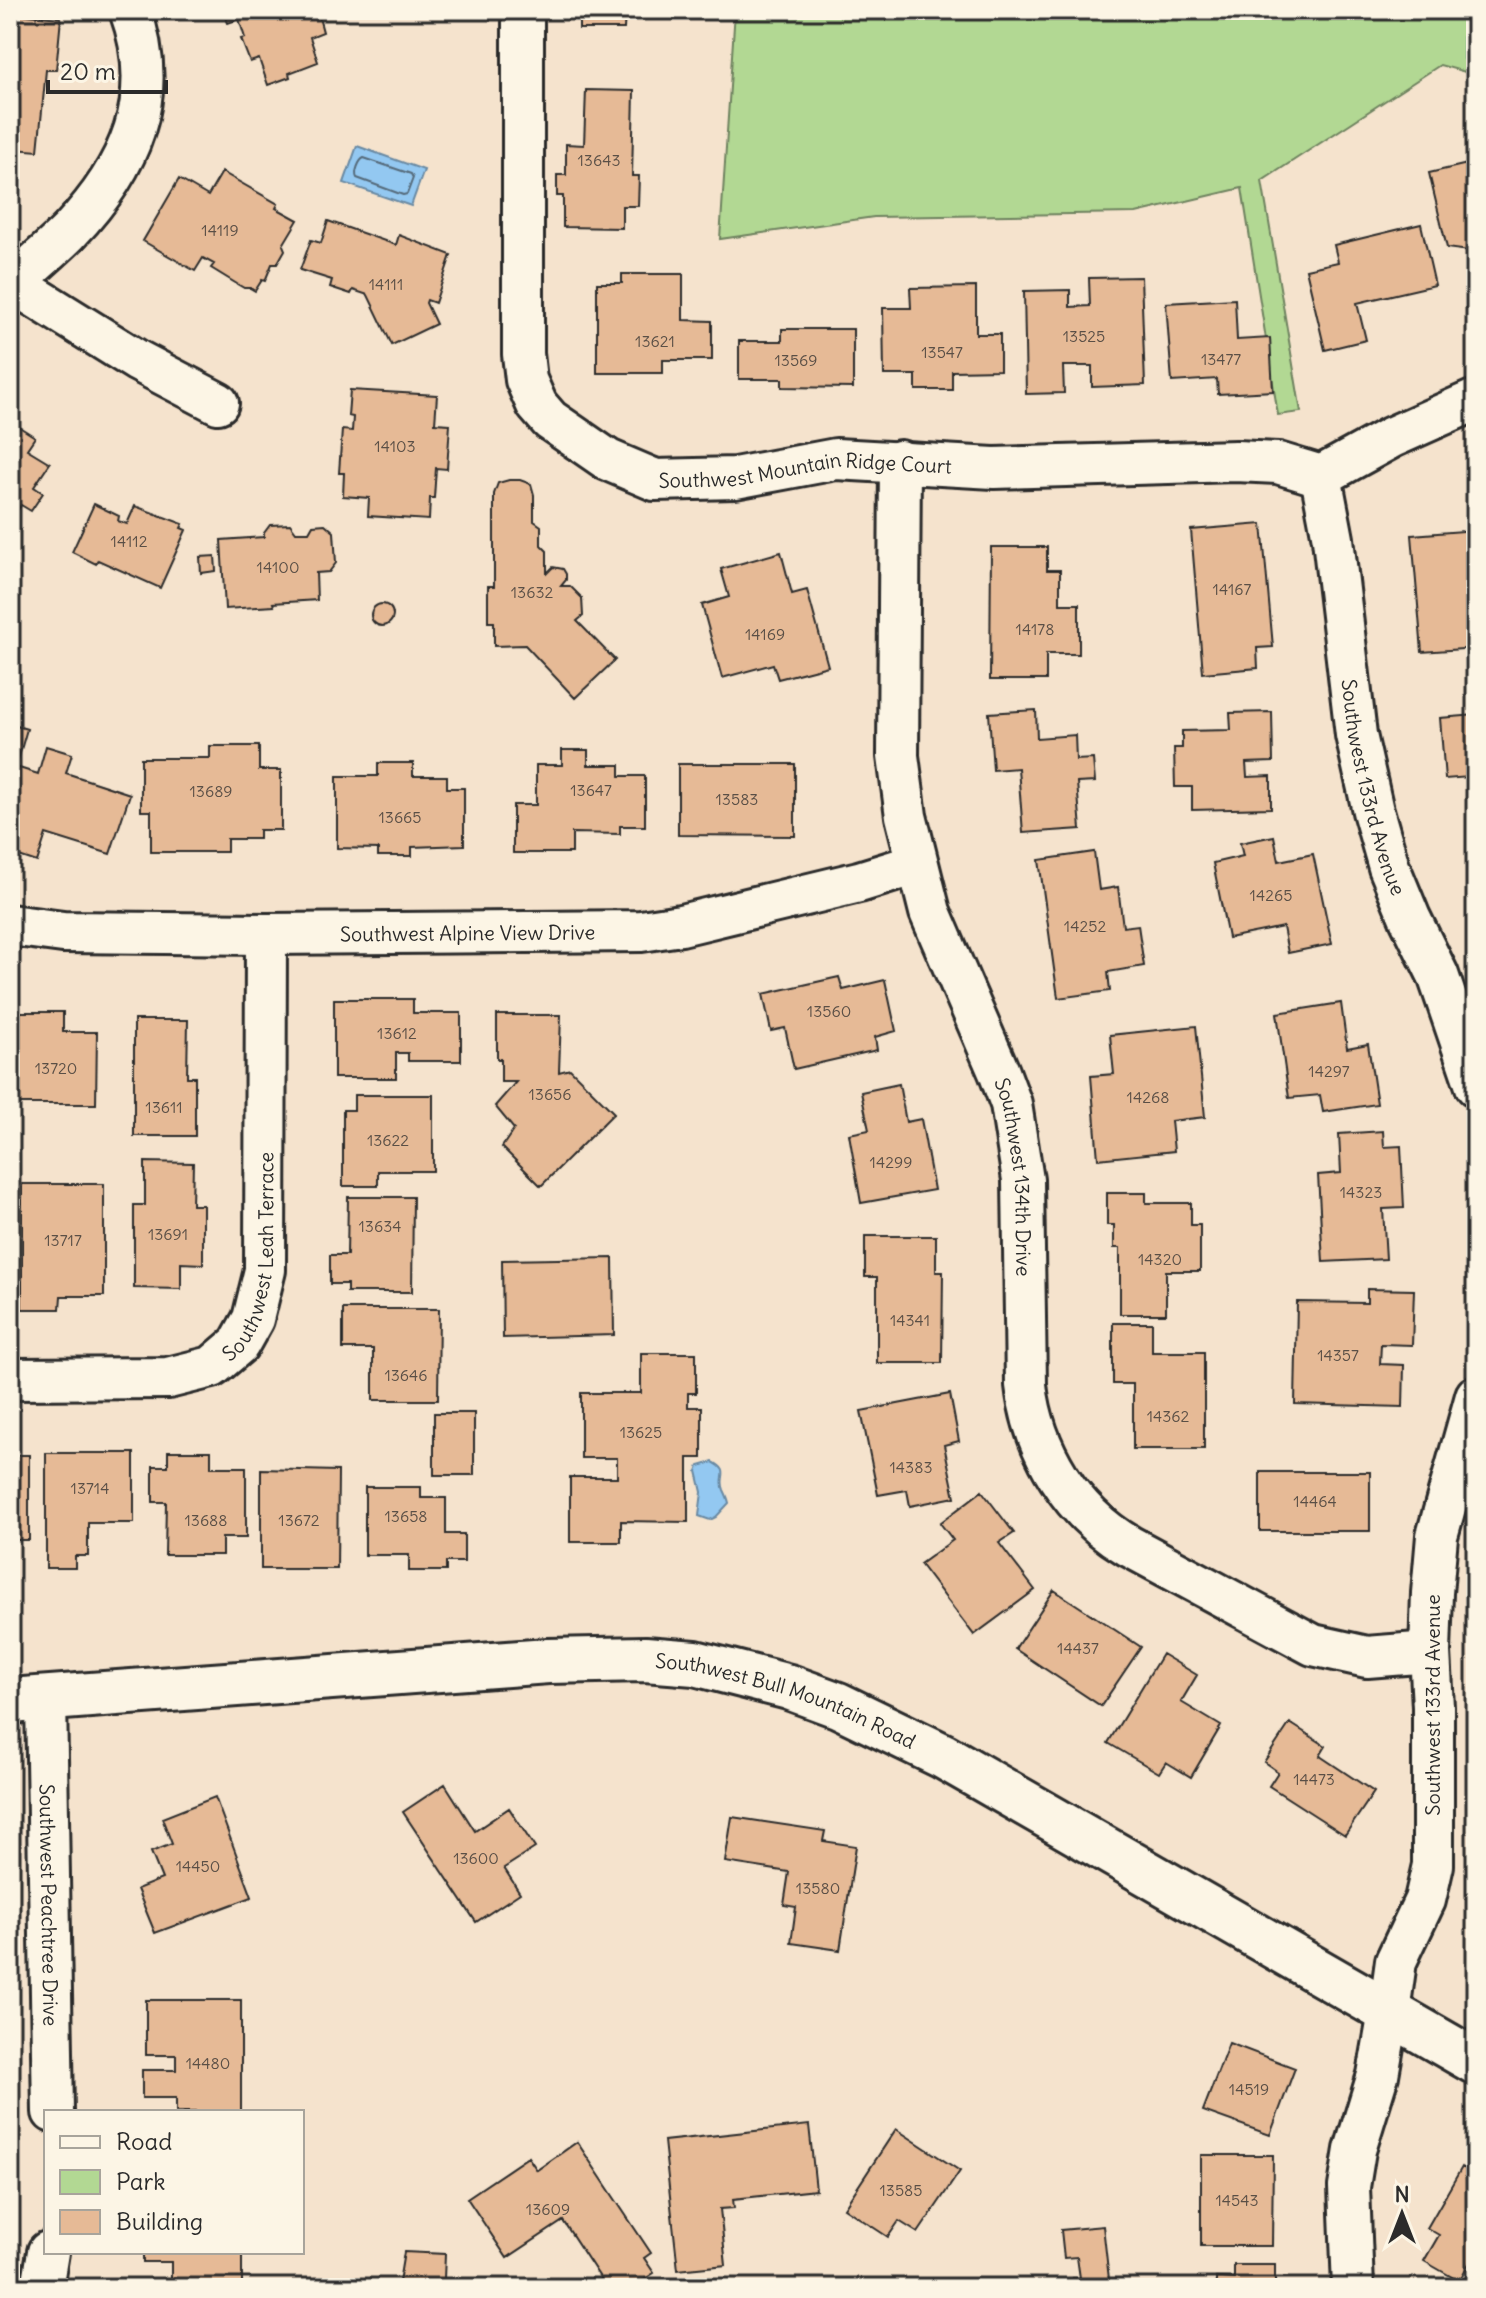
<svg xmlns="http://www.w3.org/2000/svg" width="1486" height="2298" font-family="Delius,sans-serif">
<rect width="100%" height="100%" fill="#f5e3cd"/>
<filter id="ink" filterUnits="userSpaceOnUse"><feTurbulence type="fractalNoise" baseFrequency=".0125" numOctaves="2"/><feDisplacementMap in="SourceGraphic" scale="16" xChannelSelector="R" yChannelSelector="G"/><feConvolveMatrix kernelMatrix="1 2 1 2 8 2 1 2 1" color-interpolation-filters="sRGB"/></filter>
<g filter="url(#ink)">
<path fill="#b2d893" stroke="#6e825f" stroke-width="2" d="M735 10H1476V75L1440 65 1262 181 1301 412 1278 415 1242 188 1136 213 874 217 720 239Z"/>
<path fill="#93c8f1" stroke="#6989a2" stroke-width="2" d="M357 146 424 170 411 206 344 183Z
M713 1462C732 1472 718 1476 724 1490 726 1494 728 1498 729 1503L716 1517 710 1520 699 1516 702 1492 697 1471 699 1466Z"/>
<g fill="none" stroke-linecap="round" stroke-linejoin="round">
<path stroke="#556a7a" stroke-width="2" d="M364 158 411 174 413 178 407 194 403 195 357 178C354 173 359 160 364 158Z"/>
<path stroke="#6989a2" stroke-width="12" d="M1468 56 1469 10"/>
</g>
<path fill="#e6ba96" stroke="#2b2b2b" stroke-width="2" d="M10 10H17V14L61 18 56 70H46L38 151 15 149V155H10Z
M223 10H317L323 32 310 37 318 62 289 73 290 77 268 85 259 59 250 62 241 39 245 38 239 19 228 23Z
M579 10H665V12H625L624 29H579Z
M586 90 634 91 632 176H639L638 206H622V228L563 227V196H557V175H566V144L584 145Z
M1476 162V242L1469 251 1447 248 1429 173Z
M222 172 278 204 276 208 298 220 283 245 285 250 277 264H272L265 281 262 280 255 291 250 288H244L237 284 211 268 214 264 203 258 195 271 143 241 179 179 208 196Z
M328 221 396 245 399 235 451 255 435 303 427 300 426 303 436 324 392 345 368 295 353 290 351 294 330 287 332 280 300 270 311 240 321 243Z
M1421 224 1435 285 1357 303 1366 340 1325 350 1306 269 1338 262 1334 245Z
M622 274H683V320L712 321V360H663V373H597V283H622Z
M1141 277 1145 385 1092 387V366H1063L1064 393 1026 394 1024 291 1070 290V307L1090 306 1089 278Z
M976 287V334H1000V370L952 371V390H916V375H884L883 308H911L910 288Z
M1235 299 1237 340 1270 338 1273 391 1218 394 1217 379 1172 382 1166 303Z
M782 329H853V388L782 387V379H739V341H782Z
M350 390 437 395 435 423 450 424 447 469 436 468 434 498H430L429 520 368 516 369 498 343 496 344 473H339L342 430 352 431 353 417 348 416Z
M10 421 35 437 27 449 50 463 34 487 43 493 31 511 21 505 12 519 10 518Z
M509 480H520L531 484 534 495V521L541 526V545L547 551V573L553 567 563 569 566 574V580L561 586H570L582 598 583 616 577 621 615 660 575 698 525 645 494 646V622H488V586H494V494L498 483Z
M94 504 119 516 118 521 127 524 135 506 183 524 181 528 186 530 160 588 98 560 96 564 72 552Z
M290 524 296 532H309L313 525 325 524 334 532 336 563 329 572 316 573 317 600 273 603 274 606 225 609 221 540 264 537V533L270 525Z
M1262 524 1273 647 1257 648 1258 668 1203 673 1191 530Z
M1476 530V648L1422 652 1412 535Z
M991 547H1047V570H1060V604H1079V654H1046V680H990Z
M781 552 792 594 807 590 828 666 778 679 773 664 722 678 702 605 729 597 721 569Z
M215 556 216 571 201 573 200 557Z
M371 615a11 11 0 1 1 22 0a11 11 0 1 1-22 0Z
M1036 710 1037 738 1075 735 1076 760 1093 759 1095 782 1077 783 1081 829 1023 833 1018 768 993 770 989 713Z
M1272 712 1273 762 1246 763 1247 777 1271 776V808L1192 810V787H1175L1174 748H1182V731L1231 730 1230 713Z
M1476 715V807H1471L1469 777 1445 779 1440 718Z
M10 724 27 729 16 767 38 774 46 746 72 754 66 773 130 794 110 854 46 834 37 862 10 853Z
M210 746H259V770H281V830H259V839H227V852H151V811H141V758H210Z
M562 750H588V765H620V776H645V826H620V834L572 833V853H513V805H536V765H562Z
M378 763H413V776H447V788H464V845L412 847V856H378V849L337 848V776H378Z
M678 764H795V836L678 835Z
M1274 836 1279 861 1313 854 1332 944 1288 953 1283 927 1228 938 1213 863 1243 856 1240 843Z
M1094 852 1099 890 1118 887 1123 927 1138 925 1144 966 1108 972 1110 991 1058 998 1039 860Z
M839 977 843 990 885 980 896 1031 875 1037 877 1050 794 1069 785 1028 771 1031 763 994Z
M334 999H413V1013H461V1061H408V1053H396V1078H334Z
M1341 1003 1347 1048 1368 1044 1377 1104 1323 1112 1320 1095 1289 1098 1277 1013Z
M16 1012H63V1032H97L96 1104H16Z
M497 1015H561L559 1072 570 1069 614 1113 541 1186 502 1147 514 1129 495 1106 516 1082H501V1059H497Z
M134 1020H188L187 1077H195V1136H134Z
M1196 1026 1205 1117 1171 1121 1174 1151 1098 1159 1091 1076 1114 1074 1110 1035Z
M899 1084 906 1122 921 1119 934 1190 861 1203 849 1134 869 1130 861 1092Z
M354 1095H433V1171H378V1186H343V1110H354Z
M1383 1131 1384 1147 1401 1146 1404 1208 1383 1209 1386 1259 1323 1262 1318 1175 1341 1173 1339 1134Z
M145 1162 193 1163 192 1205H203V1264L181 1263V1289L134 1288V1205H145Z
M22 1184H104V1296H61L60 1309H22Z
M1107 1193H1146V1203H1191V1225H1200V1271H1166V1314H1120V1248H1114V1225H1107Z
M348 1197H413L412 1292H347V1284H330V1255H347Z
M865 1236H936V1272H943L942 1363H877V1277H865Z
M613 1258 614 1335 503 1338 502 1260Z
M1367 1289 1414 1290 1412 1345 1381 1344 1380 1364 1404 1365 1403 1407 1295 1404 1297 1302 1367 1303Z
M343 1309H439L438 1400H373V1349H343Z
M1113 1323H1152V1352H1204V1449H1133V1384H1113Z
M641 1353H696V1393H688V1407H702V1458H688V1522L621 1521V1542H570V1477H617V1458H581V1393H641Z
M950 1394 959 1441 944 1445 955 1497 910 1506 907 1490 878 1495 861 1411Z
M434 1413H474V1475H434Z
M168 1451H211V1467H246V1538H222V1555H165L166 1502H153V1466H168Z
M46 1453H134V1523H88V1556H75V1568H46Z
M10 1455H29V1540H10Z
M261 1469 338 1471 337 1569H261Z
M1260 1472H1370V1531H1260Z
M365 1487H421V1498H446V1534H464V1562H446V1571H409V1555H365Z
M982 1491 1014 1533 999 1543 1035 1590 974 1635 920 1564 953 1540 940 1523Z
M1054 1590 1141 1647 1101 1706 1015 1649Z
M1162 1654 1197 1675 1181 1702 1221 1726 1191 1777 1166 1762 1159 1773 1108 1743Z
M1290 1723 1326 1746 1320 1756 1374 1792 1345 1835 1269 1786 1278 1772 1264 1762Z
M445 1784 475 1831 509 1808 535 1848 504 1868 520 1893 476 1922 403 1812Z
M215 1797 252 1897 155 1933 137 1889 162 1879 151 1852 172 1844 162 1818Z
M732 1817 825 1831 823 1841 856 1846 840 1950 791 1943 796 1907 784 1905 789 1872 725 1862Z
M146 2000H241V2112H176V2098H142V2070H176V2055H146Z
M1229 2043 1295 2068 1270 2135 1203 2111Z
M809 2125 816 2190 733 2199 734 2208 720 2209 726 2265 678 2270 664 2141Z
M896 2129 960 2171 918 2233 899 2221 888 2237 844 2208Z
M577 2142 651 2253 644 2258 654 2273 631 2288H607L563 2221 507 2258 467 2198 528 2157 537 2170Z
M1201 2155H1273L1272 2246H1201Z
M1462 2167 1476 2175V2251L1459 2281 1424 2261 1439 2235 1427 2228Z
M1103 2226 1110 2288H1058L1074 2286 1073 2278H1080L1077 2257 1064 2258 1061 2230Z
M143 2252H242V2288H171V2262H143Z
M404 2252 445 2254 444 2279 477 2280V2288H415L416 2284 399 2282Z
M1234 2265H1275V2288H1216V2278L1234 2279Z"/>
<g fill="none" stroke-linecap="round" stroke-linejoin="round">
<g stroke="#2b2b2b" stroke-width="46">
<g id="street">
<path id="s1" d="M523 10V354L526 380 537 405 550 420 608 460 655 480 735 478 836 459 994 468 1236 461 1278 463 1321 476 1392 437 1473 401"/>
<path d="M13 283 138 361 218 403"/>
<path d="M10 286C29 268 50 251 69 232 130 168 162 97 130 10"/>
<path id="s2" d="M900 461 898 756 906 816 930 912 999 1072 1011 1104 1023 1180 1026 1385C1033 1450 1072 1513 1129 1546L1313 1645 1367 1657 1430 1652"/>
<path id="s3" d="M1321 476 1333 539 1356 735 1373 811 1389 867 1410 918 1438 975 1476 1086"/>
<path id="s4" d="M10 925 63 932 266 934 641 931 681 925 859 882 917 864"/>
<path id="s5" d="M10 1379 168 1378 212 1367 239 1344 253 1319 265 1270 266 934"/>
<path id="s6" d="M46 1699 53 2112"/>
<path d="M42 2288 48 2252"/>
<path d="M1353 2288 1349 2187 1355 2150 1378 2075 1389 2012 1396 1961 1425 1900 1433 1865V1707L1430 1652 1432 1593 1437 1536 1476 1396"/>
</g>
</g>
<g stroke="#2b2b2b" stroke-width="50">
<g id="secondary">
<path id="s7" d="M10 1701 548 1661 645 1659 695 1663 789 1687 838 1705 943 1756 1476 2062"/>
</g>
</g>
<use href="#street" stroke="#fcf5e5" stroke-width="40"/>
<use href="#secondary" stroke="#fcf5e5" stroke-width="44"/>
</g>
</g>
<g text-anchor="middle" dominant-baseline="central" stroke-width="8" stroke-linejoin="round" paint-order="stroke">
<g font-size="16" fill="#5a4f46">
<text x="599" y="160">13643</text>
<text x="220" y="230">14119</text>
<text x="386" y="284">14111</text>
<text x="1084" y="336">13525</text>
<text x="655" y="341">13621</text>
<text x="942" y="352">13547</text>
<text x="1221" y="359">13477</text>
<text x="796" y="360">13569</text>
<text x="395" y="446">14103</text>
<text x="129" y="541">14112</text>
<text x="278" y="567">14100</text>
<text x="1232" y="589">14167</text>
<text x="532" y="592">13632</text>
<text x="1035" y="629">14178</text>
<text x="765" y="634">14169</text>
<text x="591" y="790">13647</text>
<text x="211" y="791">13689</text>
<text x="737" y="799">13583</text>
<text x="400" y="817">13665</text>
<text x="1271" y="895">14265</text>
<text x="1085" y="926">14252</text>
<text x="829" y="1011">13560</text>
<text x="397" y="1033">13612</text>
<text x="56" y="1068">13720</text>
<text x="1329" y="1071">14297</text>
<text x="550" y="1094">13656</text>
<text x="1148" y="1097">14268</text>
<text x="164" y="1107">13611</text>
<text x="388" y="1140">13622</text>
<text x="891" y="1162">14299</text>
<text x="1361" y="1192">14323</text>
<text x="380" y="1226">13634</text>
<text x="168" y="1234">13691</text>
<text x="63" y="1240">13717</text>
<text x="1160" y="1259">14320</text>
<text x="910" y="1320">14341</text>
<text x="1338" y="1355">14357</text>
<text x="406" y="1375">13646</text>
<text x="1168" y="1416">14362</text>
<text x="641" y="1432">13625</text>
<text x="911" y="1467">14383</text>
<text x="90" y="1488">13714</text>
<text x="1315" y="1501">14464</text>
<text x="406" y="1516">13658</text>
<text x="206" y="1520">13688</text>
<text x="299" y="1520">13672</text>
<text x="1078" y="1648">14437</text>
<text x="1314" y="1779">14473</text>
<text x="476" y="1858">13600</text>
<text x="198" y="1866">14450</text>
<text x="818" y="1888">13580</text>
<text x="208" y="2063">14480</text>
<text x="1249" y="2089">14519</text>
<text x="901" y="2190">13585</text>
<text x="1237" y="2200">14543</text>
<text x="548" y="2209">13609</text>
</g>
<g font-size="20" fill="#2b2b2b" stroke="#fcf5e5">
<text stroke="none"><textPath href="#s1" startOffset="690">Southwest Mountain Ridge Court</textPath></text>
<text stroke="none"><textPath href="#s3" startOffset="316">Southwest 133rd Avenue</textPath></text>
<text stroke="none"><textPath href="#s4" startOffset="458">Southwest Alpine View Drive</textPath></text>
<text stroke="none"><textPath href="#s2" startOffset="736">Southwest 134th Drive</textPath></text>
<text stroke="none"><textPath href="#s5" startOffset="328">Southwest Leah Terrace</textPath></text>
<text stroke="none"><textPath href="#s7" startOffset="784">Southwest Bull Mountain Road</textPath></text>
<text transform="translate(1432 1705) rotate(-90)">Southwest 133rd Avenue</text>
<text stroke="none"><textPath href="#s6" startOffset="206">Southwest Peachtree Drive</textPath></text>
</g>
</g>
<rect width="1486" height="2298" fill="none" stroke="#fcf5e5" stroke-width="40"/>
<rect x="20" y="20" width="1446" height="2258" fill="none" stroke="#2b2b2b" stroke-width="3" filter="url(#ink)"/>
<rect x="44" y="2110" width="260" height="144" fill="#fcf5e5" stroke="#a8a49b" stroke-width="2"/>
<rect x="60" y="2136" width="40" height="12" fill="#fcf5e5" stroke="#a8a49b" stroke-width="2"/>
<text x="116" y="2150" font-size="24" fill="#2b2b2b">Road</text>
<rect x="60" y="2170" width="40" height="24" fill="#b2d893" stroke="#a8a49b" stroke-width="2"/>
<text x="116" y="2190" font-size="24" fill="#2b2b2b">Park</text>
<rect x="60" y="2210" width="40" height="24" fill="#e6ba96" stroke="#a8a49b" stroke-width="2"/>
<text x="116" y="2230" font-size="24" fill="#2b2b2b">Building</text>
<g transform="translate(1402 2214)" stroke="#fcf5e5" stroke-width="6" paint-order="stroke">
<path d="M0-6L14 30L0 20L-14 30Z" fill="#2b2b2b"/>
<text y="-12" font-size="22" font-weight="bold" text-anchor="middle" fill="#2b2b2b">N</text>
</g>
<path d="M48 80v12h118v-12" fill="none" stroke="#2b2b2b" stroke-width="4"/>
<text x="60" y="80" font-size="24" fill="#2b2b2b" stroke="#fcf5e5" stroke-width="6" paint-order="stroke">20 m</text>
</svg>
